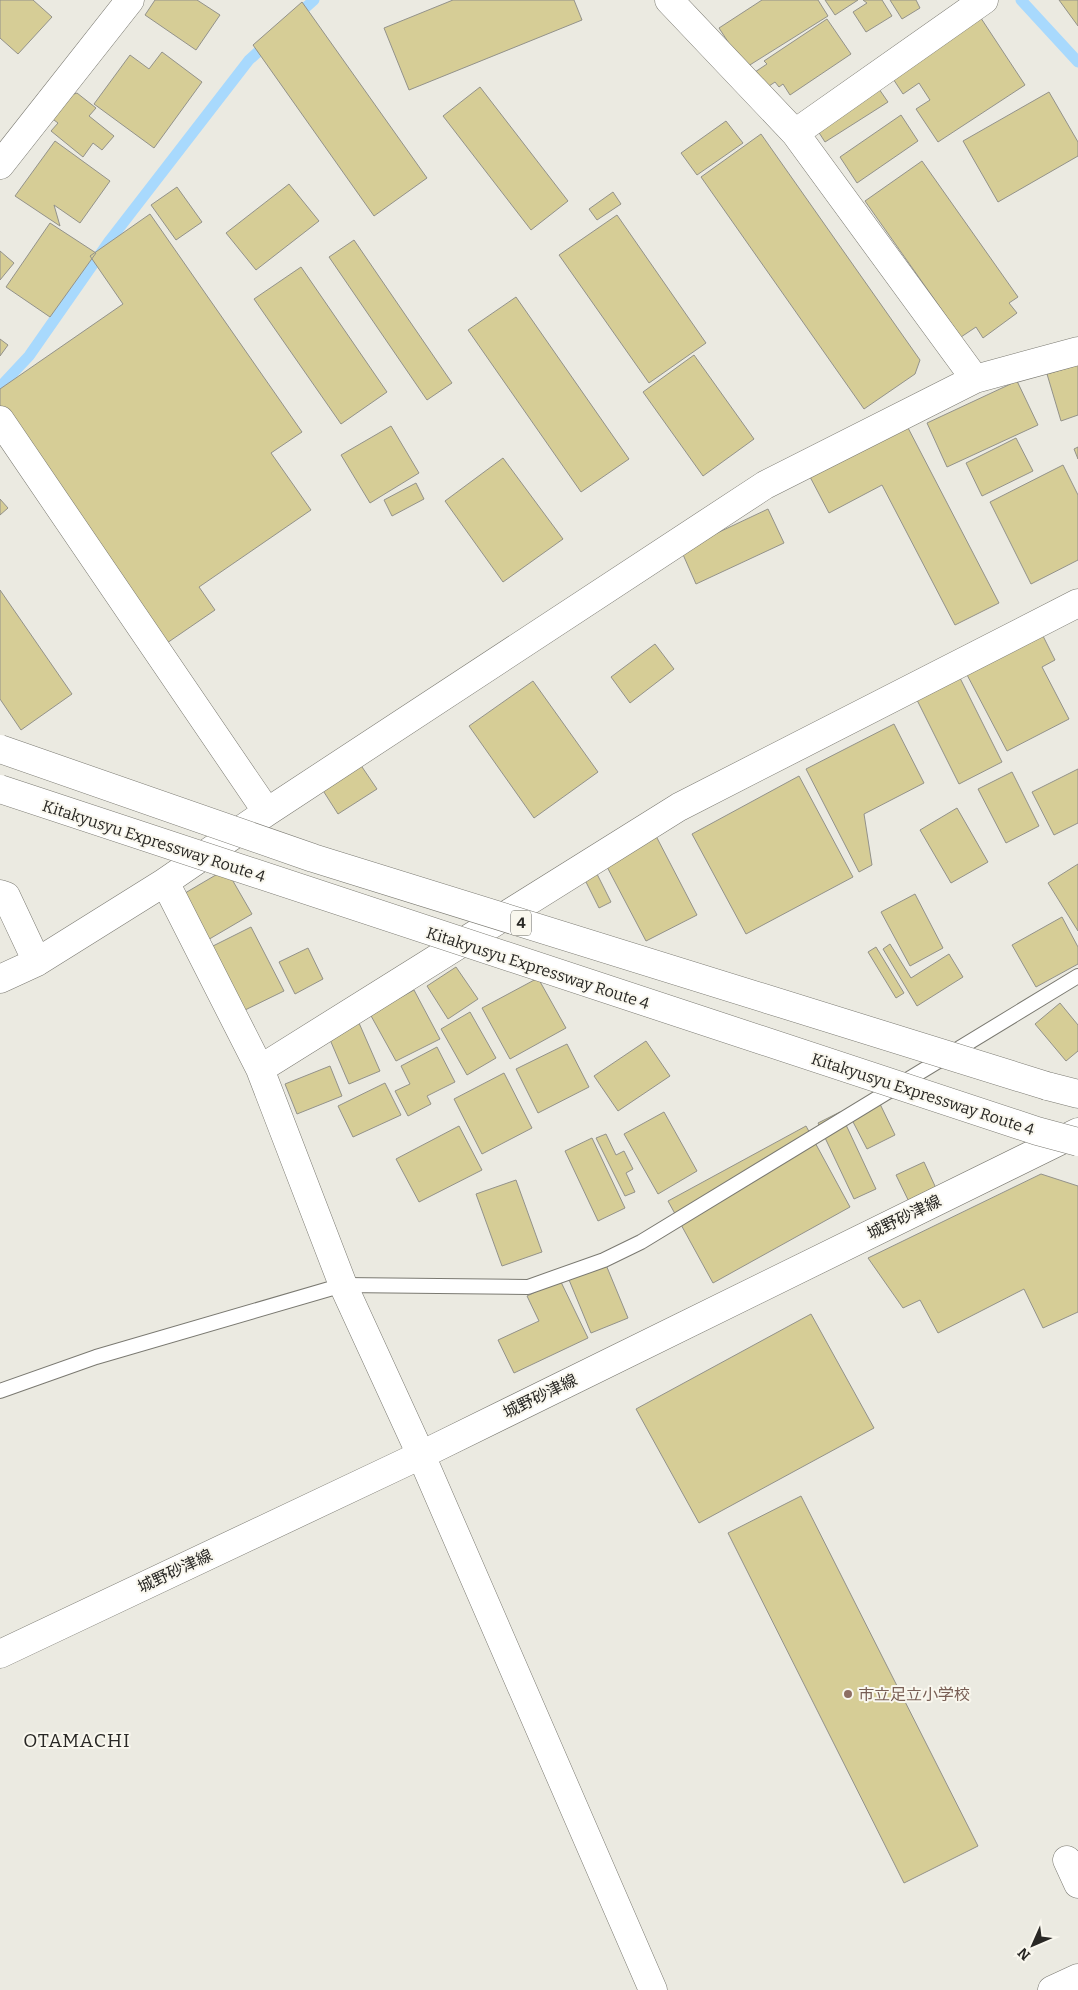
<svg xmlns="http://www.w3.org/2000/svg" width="1078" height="1990" font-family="Bitter,'Noto Sans JP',serif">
<rect width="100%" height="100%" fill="#ebeae1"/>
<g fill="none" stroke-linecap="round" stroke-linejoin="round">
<path stroke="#a8d9fd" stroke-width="11" d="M1021 0 1078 62
M295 17 314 0
M0 387 29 356 110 240 249 60 269 42"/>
</g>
<path fill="#d6cd96" stroke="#93928a" d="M0 0H33L52 17 18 54 0 38Z
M155 0H197L220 15 196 50 145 15Z
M453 0H574L582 20 409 90 384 28Z
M762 0H818L828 16 745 68 719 28Z
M825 0H858L835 15Z
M863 0H882L892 16 866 32 853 12 867 3Z
M890 0H916L920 8 902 19Z
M969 0 1025 85 938 142 916 109 930 100 919 83 903 94 880 59Z
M1059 0H1078V26Z
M302 2 427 178 374 216 253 45Z
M827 19 851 54 790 95 783 84 779 87 775 82 766 88 755 72 767 64 764 61Z
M162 52 202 82 154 148 94 104 130 55 149 69Z
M480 87 568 201 531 230 443 116Z
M879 89 888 102 825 142 816 128Z
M1049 92 1078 142V156L998 202 963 141Z
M77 93 96 108 89 116 114 136 102 150 93 143 83 157 51 131 58 123 50 117 66 97Z
M901 115 918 141 857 183 840 157Z
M726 121 743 143 697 175 681 153Z
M761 134 920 360 915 374 864 409 701 177Z
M55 141 110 181 80 223 54 205 60 226 15 196Z
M922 161 1018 297 1009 303 1017 313 983 338 976 327 961 337 865 201Z
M289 184 319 221 256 270 226 233Z
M177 187 202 222 176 240 151 205Z
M613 192 621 204 597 220 589 209Z
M150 214 302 432 271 453 311 510 199 587 215 610 167 643 0 406V389L123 304 90 256Z
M617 215 706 343 649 383 559 255Z
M50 223 96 253 50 317 6 287Z
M354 240 452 383 427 400 329 257Z
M0 251 14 263 0 280Z
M301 267 387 392 341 424 254 299Z
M516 297 629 459 581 492 468 330Z
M0 339 8 345 0 356Z
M694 355 754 439 703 476 643 392Z
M1078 365V415L1061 421 1047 374Z
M1017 381 1038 425 947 467 927 423Z
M906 424 999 603 955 625 882 485 829 513 809 475Z
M391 426 419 473 370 503 341 455Z
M1016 438 1033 471 982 496 966 463Z
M1078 447V459L1074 449Z
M503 458 563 539 503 582 445 501Z
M1063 465 1078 495V560L1031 584 990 502Z
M416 483 424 499 392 516 384 500Z
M0 499 8 508 0 515Z
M768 509 784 543 696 584 681 550Z
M0 590 72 694 21 730 0 699Z
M1041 632 1055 660 1042 667 1069 719 1007 751 965 671Z
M655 644 674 669 630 703 611 677Z
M960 678 1002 762 959 784 917 700Z
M533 681 598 772 534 818 469 726Z
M894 724 924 783 864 814 872 865 859 872 806 769Z
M360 764 377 789 338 814 322 789Z
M1078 769V823L1054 835 1032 792Z
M1012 772 1039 826 1006 843 978 789Z
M799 776 853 877 746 934 692 834Z
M957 808 988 862 951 883 920 830Z
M656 836 697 915 646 941 605 863Z
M1078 864V931L1048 883Z
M226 869 252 914 206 941 180 896Z
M596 872 611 902 599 908 584 878Z
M915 894 943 948 910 966 881 912Z
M1062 917 1078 947V964L1036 987 1012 945Z
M251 927 284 991 243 1011 211 947Z
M890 944 911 978 949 954 963 977 917 1006 883 949Z
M876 947 904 993 896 998 868 952Z
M308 948 323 979 295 994 279 962Z
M456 967 478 999 448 1019 427 986Z
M538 978 566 1028 510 1059 482 1008Z
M414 990 440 1039 396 1061 370 1014Z
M1060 1003 1078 1025V1051L1066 1061 1035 1024Z
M470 1012 496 1058 467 1075 441 1029Z
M359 1023 380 1071 349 1084 328 1035Z
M646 1041 670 1076 618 1111 594 1076Z
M567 1044 589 1087 538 1113 516 1069Z
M437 1047 455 1082 427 1096 431 1104 408 1116 395 1091 410 1084 401 1066Z
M330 1066 342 1096 297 1114 285 1084Z
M504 1073 532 1128 482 1154 454 1099Z
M385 1083 401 1115 353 1137 338 1106Z
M880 1104 895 1135 867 1149 851 1118Z
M664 1112 697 1171 658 1194 624 1134Z
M840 1112 876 1189 854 1199 818 1123Z
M459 1126 482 1170 419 1202 396 1159Z
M806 1126 850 1207 713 1283 668 1201Z
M606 1134 616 1155 624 1151 633 1169 626 1173 635 1192 625 1196 596 1138Z
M592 1138 625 1208 598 1221 565 1151Z
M924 1162 940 1197 913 1210 896 1175Z
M1041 1174 1078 1186V1312L1043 1328 1024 1289 938 1333 920 1300 903 1308 868 1258Z
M516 1180 542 1252 502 1266 476 1194Z
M604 1260 628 1318 591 1333 567 1275Z
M560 1280 588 1338 514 1373 498 1340 539 1321 527 1296Z
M811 1314 874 1428 699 1523 636 1409Z
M801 1496 978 1846 904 1883 728 1533Z"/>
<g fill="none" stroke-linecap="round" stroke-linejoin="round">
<g stroke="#7a7971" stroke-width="16">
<path id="lane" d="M0 1391 96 1357 343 1285 528 1287 604 1260 641 1242 1078 976"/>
</g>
<g stroke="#7a7971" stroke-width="29">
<path id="street" d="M669 0 795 133 975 379
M795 133 984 0
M0 165 130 0
M0 420 267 812
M165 882 260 1069 343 1285 421 1455 653 1990
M0 894 6 896 37 962
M0 979 37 962 165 882 267 812 765 485 975 379 1078 351
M260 1069 679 807 1078 603
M1067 1860 1078 1884
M1052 1990 1078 1978"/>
</g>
<g stroke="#7a7971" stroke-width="29">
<path id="secondary" d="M0 1654 421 1455 1078 1132"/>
</g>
<g stroke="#7a7971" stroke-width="29">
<path id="highway" d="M1047 1086 1078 1094"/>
</g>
<use href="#lane" stroke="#fff" stroke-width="14"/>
<use href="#street" stroke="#fff" stroke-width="28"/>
<use href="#secondary" stroke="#fff" stroke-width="28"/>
<use href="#highway" stroke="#fff" stroke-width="28"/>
<g stroke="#7a7971" stroke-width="29" stroke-linecap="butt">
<path id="highway-bridge" d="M0 749 313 858 1047 1086
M0 789 1037 1131 1078 1142"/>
</g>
<use href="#highway-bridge" stroke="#fff" stroke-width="28"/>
</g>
<circle fill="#8d6e63" stroke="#f9f7ee" stroke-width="2" cx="848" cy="1694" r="5"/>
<g text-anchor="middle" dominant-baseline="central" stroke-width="4" stroke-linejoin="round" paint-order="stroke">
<rect fill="#f9f7ee" stroke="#676661" stroke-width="1" x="511" y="910.5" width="20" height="25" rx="4"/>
<g font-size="15" font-weight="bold" fill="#292825">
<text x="521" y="923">4</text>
</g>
<g font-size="16" fill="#292825" stroke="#f9f7ee">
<text transform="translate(154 841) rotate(18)">Kitakyusyu Expressway Route 4</text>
<text transform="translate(538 968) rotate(18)">Kitakyusyu Expressway Route 4</text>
<text transform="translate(923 1094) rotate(18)">Kitakyusyu Expressway Route 4</text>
<text transform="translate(904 1217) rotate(-26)">城野砂津線</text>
<text transform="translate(540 1396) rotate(-26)">城野砂津線</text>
<text transform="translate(175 1571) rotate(-25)">城野砂津線</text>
</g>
<g font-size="16" fill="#785e54" stroke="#f9f7ee" text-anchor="start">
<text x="858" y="1694">市立足立小学校</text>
</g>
<g font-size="19" letter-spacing="1" fill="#292825" stroke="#f9f7ee">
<text x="77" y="1740">OTAMACHI</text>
</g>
</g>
<g transform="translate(1033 1945) rotate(225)" stroke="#f9f7ee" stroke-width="4" paint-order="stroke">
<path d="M0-4L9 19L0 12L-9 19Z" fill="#292825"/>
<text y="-8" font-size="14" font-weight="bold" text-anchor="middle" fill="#292825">N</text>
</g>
</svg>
